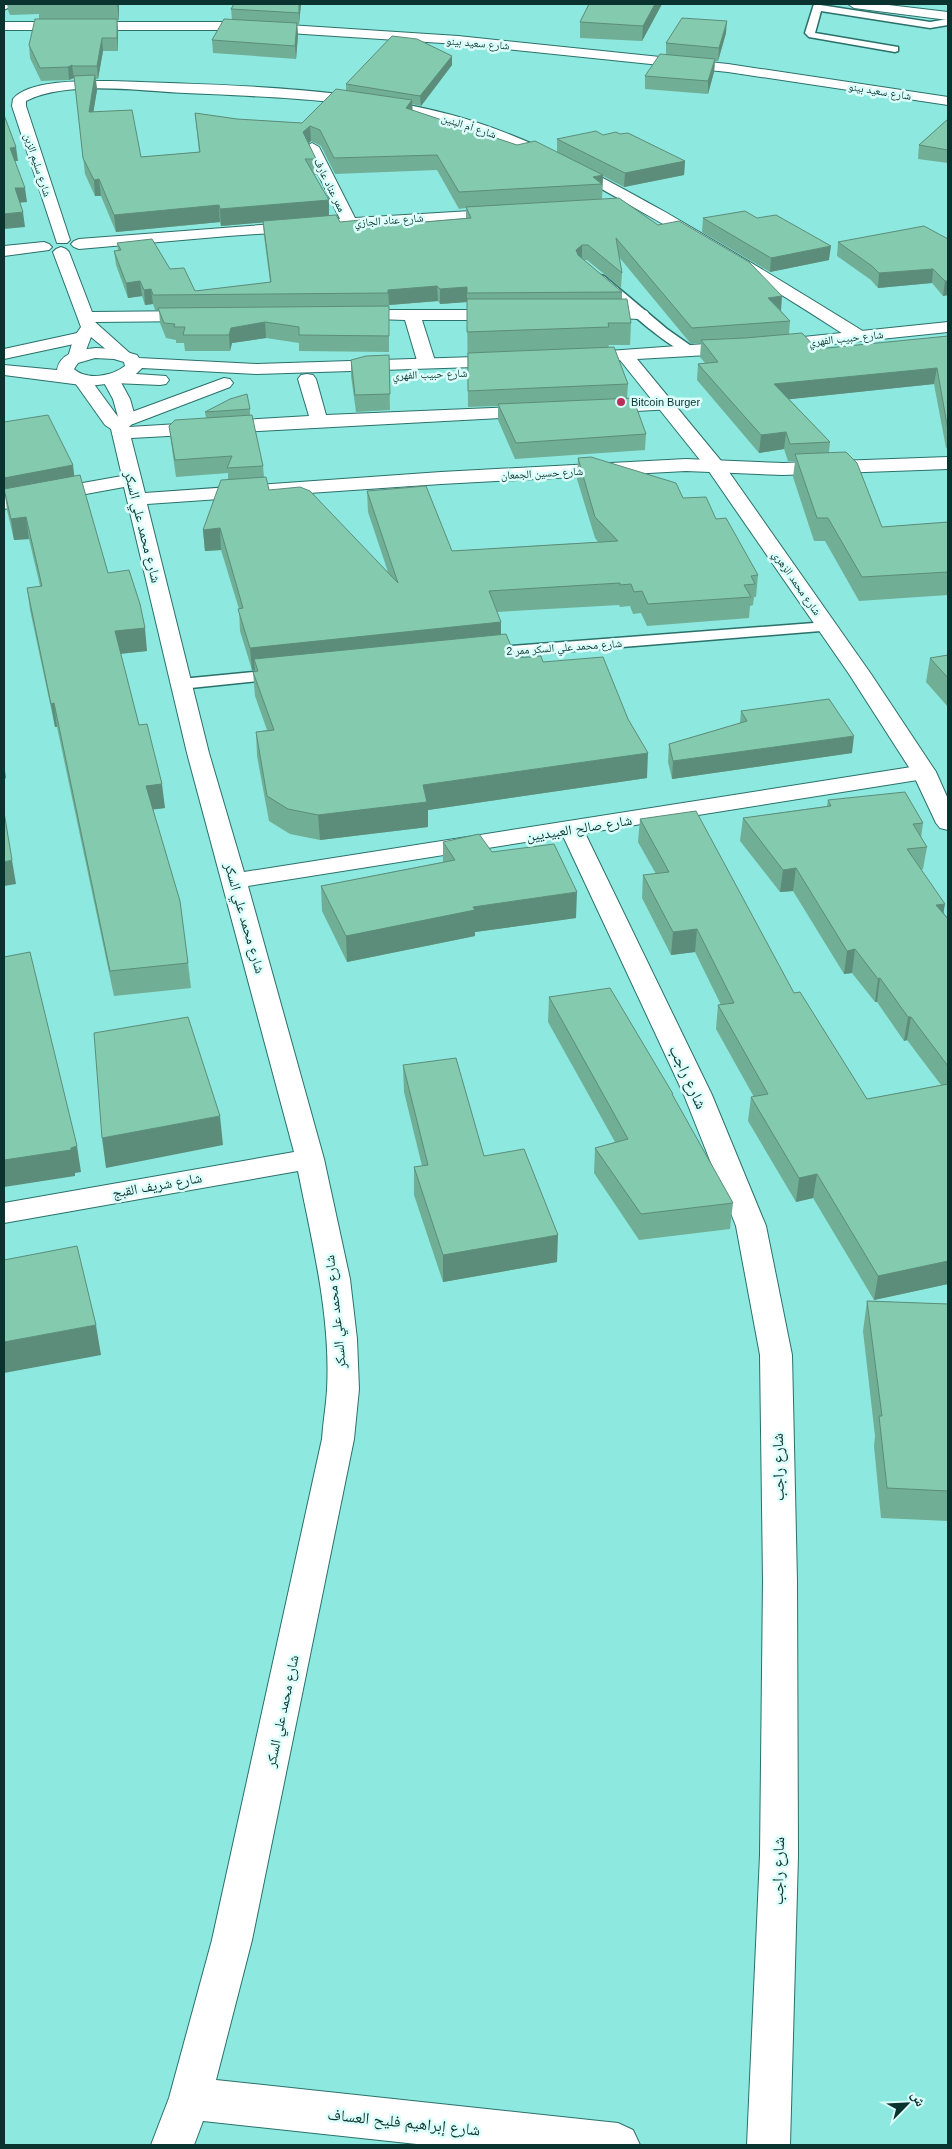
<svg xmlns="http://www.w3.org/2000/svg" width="952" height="2149" font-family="Helvetica,'Noto Naskh Arabic',sans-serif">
<rect width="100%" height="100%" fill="#8de8df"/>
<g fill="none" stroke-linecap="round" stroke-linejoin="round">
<g stroke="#2a716b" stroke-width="3">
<path id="service" d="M814 4 930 22 948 19V25L930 28 821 11 815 33 898 47V51L895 52 809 37 805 33Z
M600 275 604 276 667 329 694 348 696 351 694 354C677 358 611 295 596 282L594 279 596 276Z
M827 622 833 624 835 627 833 630 485 658 479 656 477 653 479 650 485 648Z
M283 669 289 670 291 674 289 678 181 689 175 688 173 684 175 680 181 679Z"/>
</g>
<g stroke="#2a716b" stroke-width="2">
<path id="minor" d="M4 4H15L4 10Z
M4 22H244L458 36 728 64 948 97V105L728 72 458 44 244 30H4Z
M112 81C224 85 344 86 452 115 529 136 599 175 667 213 734 252 800 292 866 333L868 337 866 341H854C789 299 723 258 656 220 588 181 518 140 442 121 358 99 271 97 185 93 140 91 67 80 26 101V106L70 240 67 243H57L12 106 13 99C29 79 88 81 112 81Z
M312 143 319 147 355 218 504 209 509 210 511 213 509 216 504 217 228 236 79 249 74 247 71 244 74 241 79 239 340 219 305 147Z
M44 242 49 244 52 247 49 250 4 256V246Z
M61 247 66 249 69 252 92 312 196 311 202 313 204 316 202 319 196 321 95 322 133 356 131 360H119L91 337 82 361H70L68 357 74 337 81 327 53 252 56 249Z
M592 309H641L647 311 649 314 647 317 641 319 586 317 584 314 586 311Z
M352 310H504L510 312 512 315 510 318 504 320H422L436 364 433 368H421L418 364 405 320 346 318 344 315 346 312Z
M111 374 117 375 130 399 136 420 129 427 309 416 298 379 301 375 307 374 313 375 316 379 326 415 537 406 543 407 546 411 543 415 537 416 131 438 145 493 441 472 686 459 783 463 948 457V469L783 475 686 471 441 484 147 504 209 753 244 872 924 765 932 767 936 772 932 777 924 779 585 833 712 1095 766 1226 792 1355 797 1581 798 1855 790 2145H747L760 1855 763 1581 760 1355 736 1226 684 1095 563 836 248 886 324 1159 350 1279 357 1339 359 1389 354 1439 252 1940 216 2080 618 2123 633 2130 640 2145H426L203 2121 194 2145H151L169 2098 212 1940 322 1439C323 1423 326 1406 327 1390 331 1316 312 1242 298 1171L4 1223V1203L294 1152 187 753 124 487 4 509V497L122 476 111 429 105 425 73 380 76 376 82 375 88 376 118 417 113 399 102 379 105 375Z
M667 400 673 401 676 405 673 409 599 413 593 412 590 408 593 404 599 403Z"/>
</g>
<g stroke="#2a716b" stroke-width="2">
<path id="tertiary" d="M948 322V332L744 353 637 359 722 462 871 674 936 772 948 799V830L940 828 936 823 912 772 849 674 708 470 620 360 581 363 575 362 572 358 575 354 581 353 719 343H744Z
M82 332 88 333 90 337 88 341 4 359V349Z
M95 348 116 349 137 355 139 358 257 364 506 356 512 357 515 361 512 365 506 366 257 374 142 368 136 374 166 376 169 380 166 384 160 385 114 383 89 386 4 375V365L57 370C60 352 80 350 95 348ZM95 358 114 359 124 362 125 366C112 376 87 381 74 369L78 363Z
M224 378 230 379 233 383 230 387 133 424 127 425 121 424 118 420 121 416Z"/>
</g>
<g stroke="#2a716b" stroke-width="2">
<path id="trunk" d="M848 4H880L948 12V20L854 8Z"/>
</g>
<use href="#service" fill="#fff" fill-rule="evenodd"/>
<use href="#minor" fill="#fff" fill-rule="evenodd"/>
<use href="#tertiary" fill="#fff" fill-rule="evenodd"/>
<use href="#trunk" fill="#fff" fill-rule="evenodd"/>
</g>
<path fill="#71ae96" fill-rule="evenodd" d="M7 4H119V20H117L118 32V51H103L98 79H96L97 90 93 112 141 157 199 152 195 113 237 119 302 123 346 90V84L452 65 421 106 412 104V110L517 145 557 152V139L603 135 685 161 684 175 624 187 603 176 602 199 781 311 790 321 789 334 817 349 948 336V449L946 448 934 384 789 399 830 442 829 452 882 527 948 522V595L859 601 825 541H814L793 477 795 461H788L784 449 759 453 697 380 698 364 705 363 700 357 701 343 691 344 619 257 622 273 621 288 587 260H584L622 292V299L631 323 630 345H609L608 348 628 384 627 398 646 434 645 450 515 459 498 420V406L468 407 467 302 440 304 438 301 389 305V352L299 351V343L266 338 232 343 230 351H185L184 343H176V340L166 338 160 323 159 310H155L153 304 145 305 142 296 128 298 116 265 114 251 118 250 117 243 170 269 195 291 270 282 264 236 263 222 221 226 220 222 116 232 101 196H95L85 174 74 78 69 80 41 81 30 58 29 45 39 19V14L10 15 8 10ZM311 141 321 146 335 174 437 170 459 209 466 208V218L365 227 340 222 329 216V200L314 175H317L316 159 308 144Z
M234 4H301L299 24H297L298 35 296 59 213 53 212 40 232 20 231 9Z
M589 4H662L642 41 580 38V22Z
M726 33 718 61H715L714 72 708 94 645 89V76L666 54V43Z
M948 119V163L918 159 919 145Z
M703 218H757L829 260 770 272 702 232Z
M948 239V295L943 296 932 283 878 288 871 280 837 256 838 242Z
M389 355 390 410 356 412 351 376V360Z
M250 409V416L263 466 264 477 269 490 388 572 368 512 367 491 452 551 598 542 595 538 577 479 578 458 683 498 716 519 758 575 756 597H754L753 605 750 606 749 618 647 626 641 613 633 614 630 606 620 607 619 605 497 612 501 634 516 658 543 662 647 778 428 810V827L320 840 290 834 269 821 257 756 256 732 267 730 255 696 253 672H255V670H252L240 631 239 609 221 550 205 551 203 530 228 480V473L176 477 171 442 169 426 206 418 205 412Z
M4 422 75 476 108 573 147 651 120 654 139 725 165 808 153 809 188 963 191 988 114 996 57 727H55L30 610 27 588 40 586 29 539 14 540 7 510 5 495H4Z
M948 655V707L926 682 930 658Z
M741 711 852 753 672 779 668 762 669 744 740 723Z
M828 800 923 823 921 838 927 847 923 869 921 870 944 913 948 919V1284L874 1300 813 1198 796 1202 748 1121 751 1097H754L716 1029 718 1005H721L695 952 671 955 642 898 643 875 656 874 638 842 640 819 794 993 867 1099 941 1085 907 1040 904 1041 877 1002H875L852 973 844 974 793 891 780 892 740 841 743 818 827 806Z
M443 842 492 852 576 918 475 932V936L347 962 322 911 321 886 443 862Z
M549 997 673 1097 733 1203 730 1229 639 1240 594 1173 595 1148 615 1142 548 1022Z
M403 1065 484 1156 557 1262 443 1282 414 1195V1167L422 1166 404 1092Z
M867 1301 948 1304V1521L881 1518 874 1446 875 1436 863 1331Z"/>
<path fill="#5c8d7a" d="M117 4H119V20Z
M299 4H301L299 24Z
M655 4H662L642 41 643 26Z
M117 19 118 32V51L117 38Z
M727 21 726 33 718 61 719 48Z
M297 23 298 35 296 59 295 46Z
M102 38 103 51 98 79 97 66Z
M452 56V65L421 106 420 96Z
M715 59 714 72 708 94V81Z
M72 65 74 78 69 80 68 67Z
M95 75 97 90 91 127 89 112Z
M412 100 413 116 406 108Z
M310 126 311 141 303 148V132Z
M16 147 18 161H12L10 148Z
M685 161 684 175 624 187 625 173Z
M603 175 602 192V184L593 177Z
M99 179 101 196H95L94 180Z
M15 188H25L27 202 17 203Z
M329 200V217L221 226 220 209Z
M219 205 220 222 116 232 114 215Z
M23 212 25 227 4 229V214Z
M582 245V259L575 265 576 250Z
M831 246 829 260 770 272 771 258Z
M933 269 932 283 878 288 879 273Z
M140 281 142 296 128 298 126 283Z
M945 281H948V295L943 296Z
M437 286 438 301 389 305 388 290Z
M467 287V302L440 304V289Z
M151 289 153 304 145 305 144 290Z
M782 296 781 311 768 298Z
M265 322 266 338 232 343 230 351 229 335 231 328Z
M937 368 934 384 773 401 774 384Z
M786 432 784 449 759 453 761 435Z
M73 465 75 482 4 489 5 495H4V478Z
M26 517 29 539 14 540 11 519Z
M220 528 221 550 205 551 203 530Z
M501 622V644L254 659 255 670H252L250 648Z
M145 628 147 651 117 654 115 631Z
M54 703 57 727H55L51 704Z
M854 736 852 753 672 779 673 761Z
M648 753 647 778 428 810V827L320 840 318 815 423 785Z
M4 763 6 778 4 779Z
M162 784 165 808 149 810 146 786Z
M12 860 16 884 4 886V862Z
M796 868 793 891 780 892 783 870Z
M577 892 576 918 475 932V936L347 962 346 936 473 907Z
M945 904 941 927 936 905Z
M697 929 695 952 671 955 673 932Z
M855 949 852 973 844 974 847 951Z
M880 978 877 1002H875L878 979Z
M908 1017H911L907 1040 904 1041Z
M220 1116 223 1145 106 1168 102 1138Z
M77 1146 81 1172 75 1173V1176L4 1187V1160Z
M817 1174 813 1198 796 1202 799 1178Z
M558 1235 557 1262 443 1282V1255Z
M948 1261V1284L874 1300 878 1276Z
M96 1325 101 1355 4 1373V1342Z"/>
<path fill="#83caae" stroke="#5c8d7a" d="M234 4H299V13L231 9Z
M589 4H655L643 26 580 22Z
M682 18 727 21 719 48 666 43Z
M35 19H117V38H102L97 66H73L72 65 68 67 40 68 29 45Z
M224 19 297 23 295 46 212 40Z
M392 36 417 39 452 56 420 96 346 84Z
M660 54 715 59 708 81 645 76Z
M95 75 89 112 132 110 141 157 200 152 195 113 237 119 302 123 336 89 412 100 406 108 517 145 535 141 603 175 593 177 602 184 459 192 437 155 334 158 320 130 310 126 303 132 316 159H305L329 200 220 209 219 205 114 215 99 179 94 180 83 158 74 76Z
M4 115 16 147 10 148 25 188H15L23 212 4 214Z
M948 119V150L919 145Z
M596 131 603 135 616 132 620 134 628 133 685 161 625 173 557 139Z
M619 198 658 225 679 221 749 262 782 296 768 298 790 321 692 328 616 238 622 273 588 245H582L576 250 578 255 622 292 467 293V287L440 289 437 286 388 290V293L153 295 151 289 144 290 140 281 126 283 114 251 121 250 117 243 152 239 170 269 184 268 195 291 271 282 263 221 336 215 340 222 360 220 365 227 471 218 466 207Z
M745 211 757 218 776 215 831 246 771 258 703 218Z
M924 226 948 239V281H945L933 269 879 273 872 266 838 242Z
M467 299H627L631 323H608L609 327 467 332Z
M389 306V336L299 335V327L265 322 231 328 229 335H183L185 327H174L175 324 164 323 158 308Z
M802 333 817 349 948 336V430L937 368 774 384 830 442 790 444 786 432 761 435 698 364 718 362 701 340 745 338Z
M614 347 628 384 468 391V353Z
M389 355 390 394 355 395 351 360 366 356Z
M247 394 250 409 205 412 230 399Z
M633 398 646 434 516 443 498 404Z
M48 415 73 465 4 478V422Z
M252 415 263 466 227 468 232 456 175 460 169 426 175 420Z
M846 452 857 463 882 527 948 522V572L862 577 828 518H817L795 454Z
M591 457 676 483 683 498 706 497 716 519 726 518 758 575 751 576 755 584 744 585 751 597 648 604 642 591 634 592 631 584 620 585V583L489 591 501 622 250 648 238 609 243 608 220 528 203 530 221 480 266 477 269 490 300 487 310 491 398 583 367 491 426 486 452 551 618 541 595 517 578 458Z
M80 475 108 573 129 570 140 604 145 628 115 631 139 725 147 724 162 784 146 786 180 901 188 963 110 971 54 703 51 704 27 588 42 586 26 517 11 519 4 489Z
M506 634 516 658 541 656 543 662 603 657 628 719 648 753 423 785 427 802 318 815 288 809 267 796 256 732 274 730 253 672 258 671 254 659Z
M948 655V678L930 658Z
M829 699 854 736 673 761 669 744 747 721 741 711Z
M905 792 923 823 913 824 927 847 907 849 945 904 936 905 948 919V964H947L948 965V1066L911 1017H908L880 978 878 979 855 949 847 951 796 868 783 870 743 818 831 806 828 800Z
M696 811 794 993 800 992 867 1099 948 1084V1261L878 1276 817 1174 799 1178 751 1097 768 1094 718 1005 734 1003 697 929 673 932 643 875 669 872 640 819Z
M4 812 12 860 4 862Z
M479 834 492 852 554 844 577 892 473 907 475 910 346 936 321 886 455 860 443 842Z
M30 952 77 1146 71 1148V1150L4 1160V957Z
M610 988 673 1094H672L733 1203 641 1214 595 1148 628 1139 549 997Z
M188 1017 220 1116 102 1138 94 1033Z
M456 1058 484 1156 524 1149 558 1235 443 1255 414 1167 428 1165 403 1065Z
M77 1246 96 1325 4 1342V1260Z
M867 1301 948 1304V1491L887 1488 879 1416H882Z"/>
<circle fill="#bc2e5a" stroke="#dcfefa" stroke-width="2" cx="621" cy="402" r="5"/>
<g text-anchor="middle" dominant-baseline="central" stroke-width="5" stroke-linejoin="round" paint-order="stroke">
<g font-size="11" fill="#0a3330" stroke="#dcfefa">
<text transform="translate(478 43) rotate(5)">شارع سعيد بينو</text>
<text transform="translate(880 91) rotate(9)">شارع سعيد بينو</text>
<text transform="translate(469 126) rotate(18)">شارع أم البنين</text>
<text transform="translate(38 165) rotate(72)">شارع سليم الزبن</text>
<text transform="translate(330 185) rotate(64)">ممر عناد عارف</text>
<text transform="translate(389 220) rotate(-4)">شارع عناد الجازي</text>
<text transform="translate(846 338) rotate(-6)">شارع حبيب الفهري</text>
<text transform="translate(430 374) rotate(-2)">شارع حبيب الفهري</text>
<text transform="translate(542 473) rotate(-3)">شارع حسين الجمعان</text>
<text transform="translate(797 583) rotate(55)">شارع محمد الزهري</text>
<text transform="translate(564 647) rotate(-4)">شارع محمد علي السكر ممر 2</text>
</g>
<g font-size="11" fill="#0a3330" stroke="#dcfefa" text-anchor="start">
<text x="631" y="402">Bitcoin Burger</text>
</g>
<g font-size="14" fill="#0a3330" stroke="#dcfefa">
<text transform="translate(143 527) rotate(76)">شارع محمد علي السكر</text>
<text transform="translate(579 828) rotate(-9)">شارع صالح العبيديين</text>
<text transform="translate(245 918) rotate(74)">شارع محمد علي السكر</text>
<text transform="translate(157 1185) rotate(-10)">شارع شريف القبج</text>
<text transform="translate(335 1312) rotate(-96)">شارع محمد علي السكر</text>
<text transform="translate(282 1711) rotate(-78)">شارع محمد علي السكر</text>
</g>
<g font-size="16" fill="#0a3330" stroke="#dcfefa">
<text transform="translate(688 1077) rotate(65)">شارع راجب</text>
<text transform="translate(778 1467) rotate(-91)">شارع راجب</text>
<text transform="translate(778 1871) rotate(-89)">شارع راجب</text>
<text transform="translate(404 2122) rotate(6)">شارع إبراهيم فليح العساف</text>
</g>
</g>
<rect width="952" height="2149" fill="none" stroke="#0a3330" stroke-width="10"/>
<g transform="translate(907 2104) rotate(66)" stroke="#dcfefa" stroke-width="4" paint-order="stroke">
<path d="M0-4L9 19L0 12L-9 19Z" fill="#0a3330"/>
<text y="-8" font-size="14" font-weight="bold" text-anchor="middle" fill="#0a3330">ش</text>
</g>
</svg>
